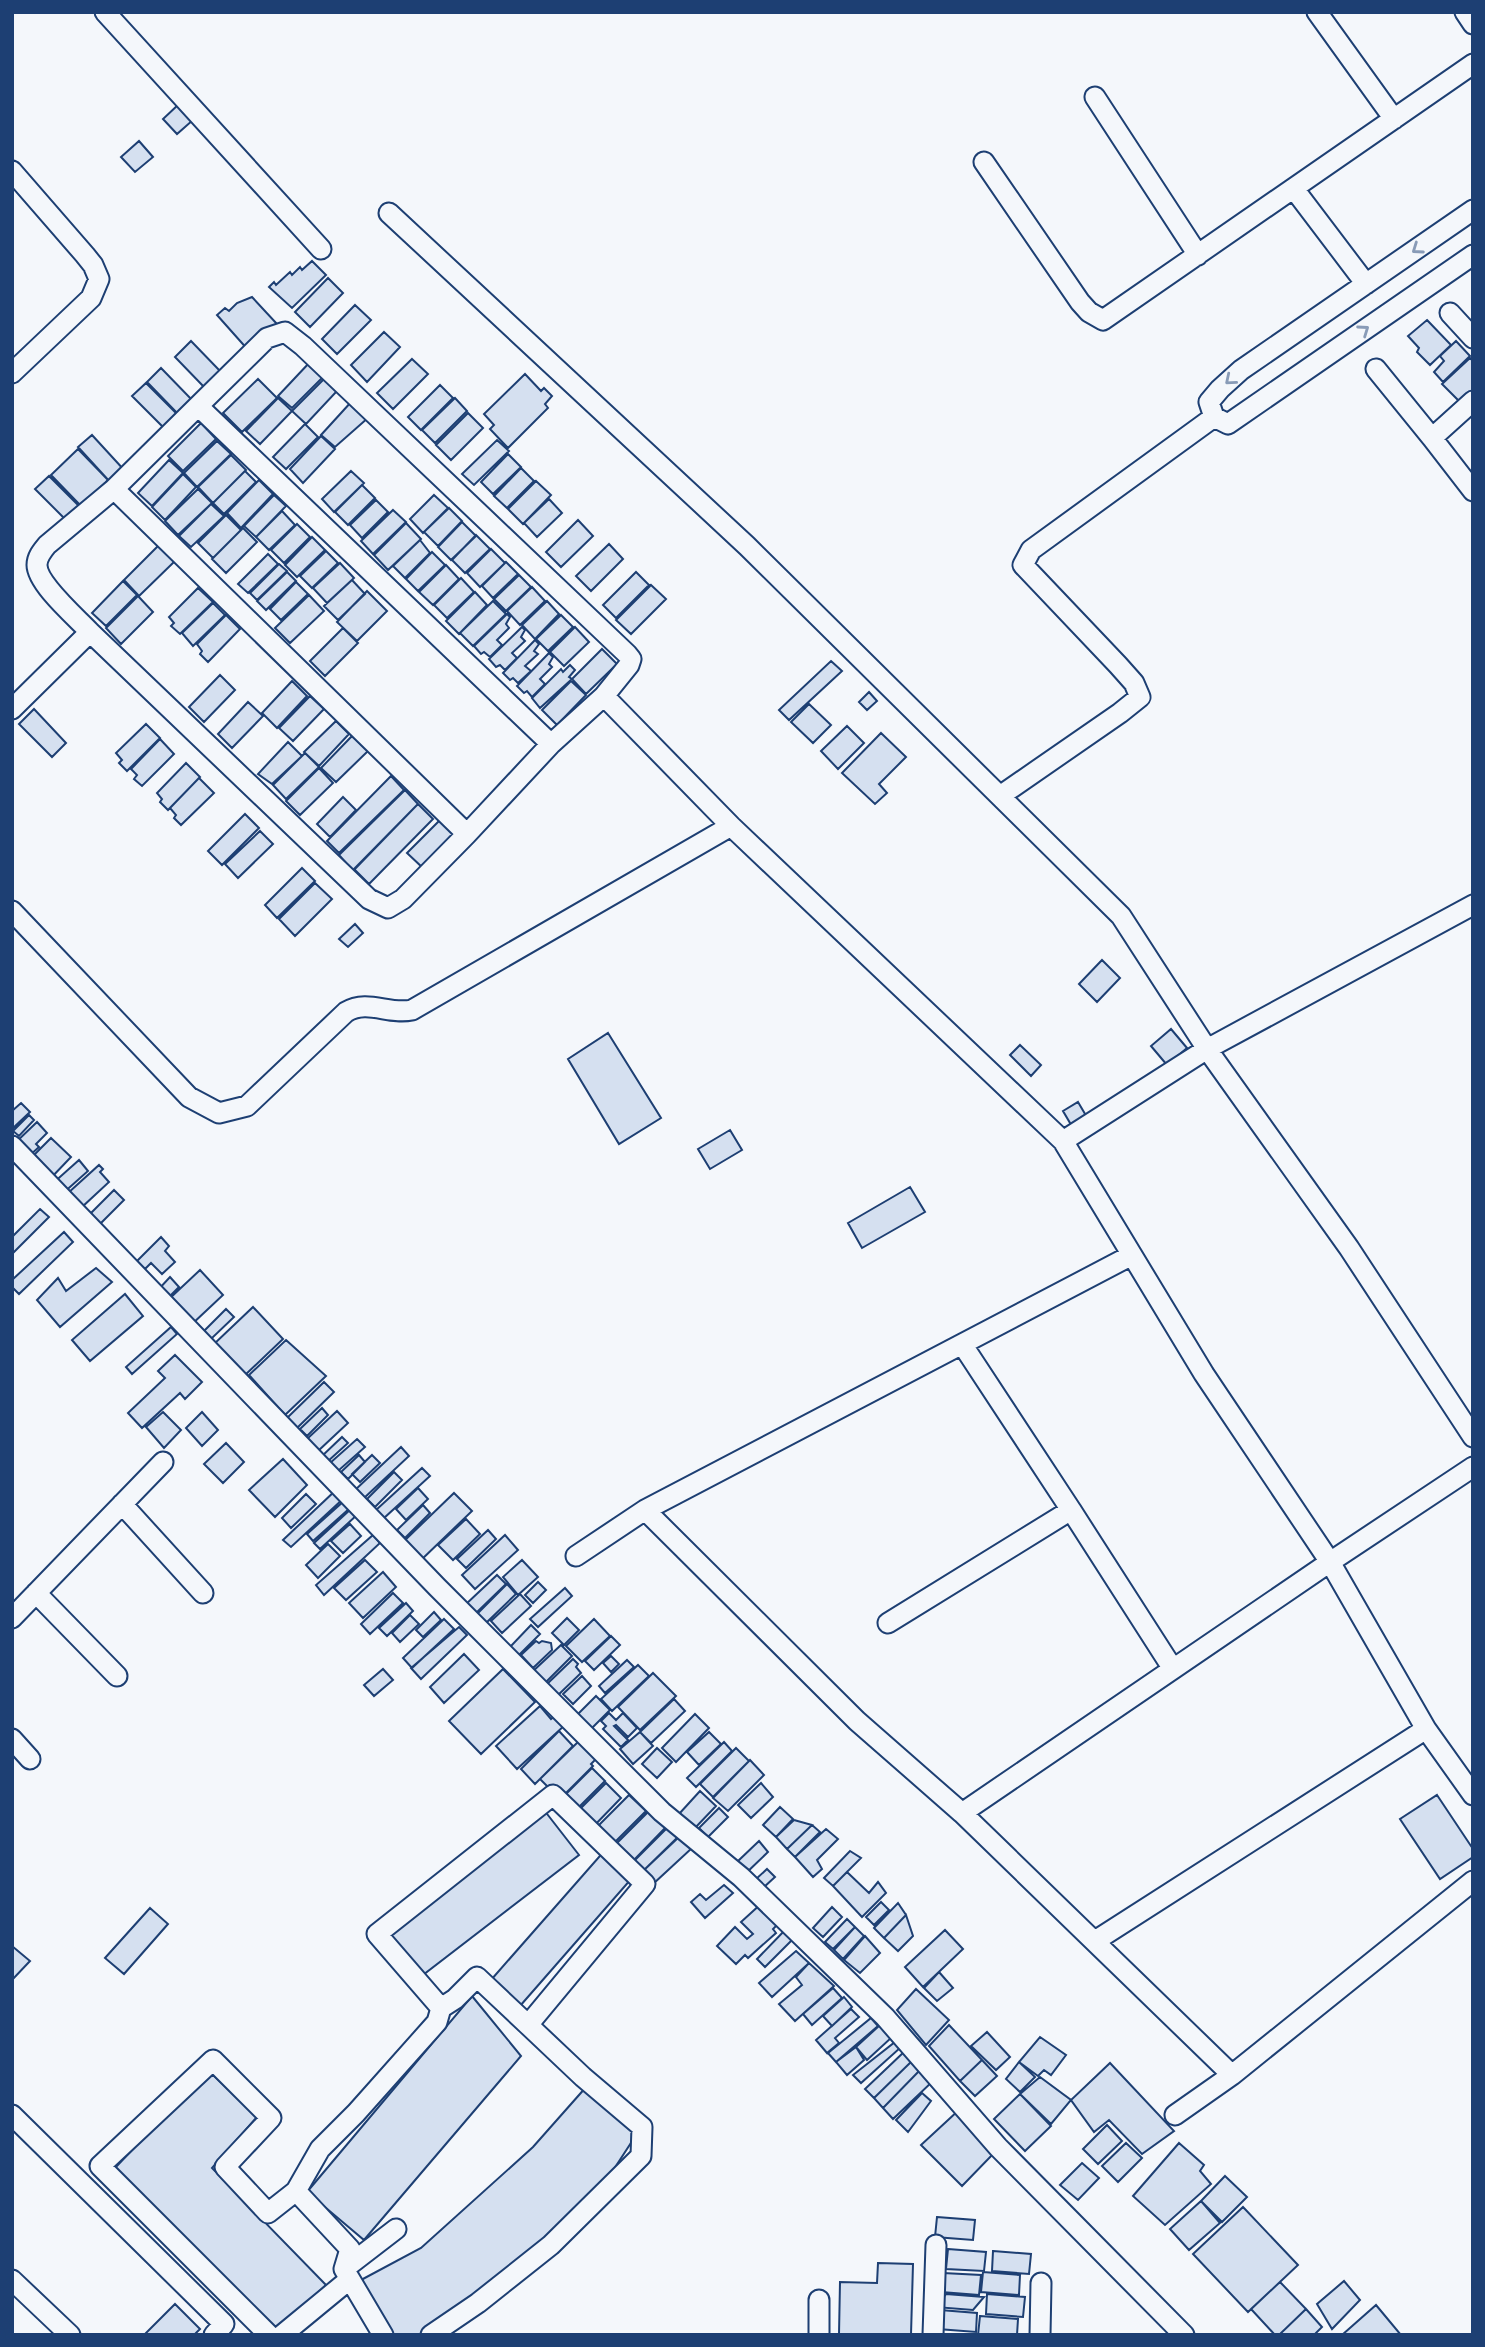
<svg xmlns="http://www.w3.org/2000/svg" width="1485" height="2347" font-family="'Asap Condensed',sans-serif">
<rect width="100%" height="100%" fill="#f4f7fb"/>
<path fill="#d5e0f0" stroke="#1d3f73" stroke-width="2" d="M179 104 193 120 177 134 163 119Z
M139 141 153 157 135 172 121 157Z
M312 261 326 275 292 308 269 287 274 282 276 285 290 272 292 275 300 267 302 270Z
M328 278 343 293 310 327 295 312Z
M252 297 277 324 249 351 217 315 225 308 229 311 237 303Z
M355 305 371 320 337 354 322 339Z
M1427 320 1451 345 1430 365 1417 352 1419 348 1408 336Z
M384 332 400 347 367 382 351 365Z
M191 341 221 372 205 388 175 357Z
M1456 341 1470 356 1443 382 1434 372 1444 361 1440 356Z
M1470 358 1473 361V390L1460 402 1442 384Z
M412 359 428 374 393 409 377 393Z
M310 362 324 376 292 408 278 396Z
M161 368 194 402 180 416 147 382Z
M525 374 541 391 544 388 552 396 545 404 548 408 508 448 490 429 494 425 484 414Z
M326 377 337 391 306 424 292 411Z
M258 379 277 398 242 432 223 413Z
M146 383 182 419 168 432 132 396Z
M440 385 453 398 421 430 408 417Z
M278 398 292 411 260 444 246 431Z
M455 398 467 411 435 443 422 430Z
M352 401 369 417 335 447 321 435Z
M468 413 483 428 451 460 436 445Z
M201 423 216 439 183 471 168 456Z
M305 424 318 437 286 469 273 457Z
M92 435 125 471 111 483 78 447Z
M321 436 335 449 303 483 290 469Z
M497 440 509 451 474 485 462 474Z
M217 441 231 454 197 487 184 473Z
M78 449 108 480 81 506 51 475Z
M508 454 521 467 493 494 481 482Z
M231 455 246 470 213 503 198 487Z
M169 460 183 473 152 506 138 493Z
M521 468 534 481 507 508 494 496Z
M245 471 256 482 224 514 213 503Z
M351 471 364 483 334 512 322 499Z
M183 474 196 487 165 520 152 507Z
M49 476 81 508 67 521 35 489Z
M259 480 273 494 241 528 227 513Z
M536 481 551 495 523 524 508 509Z
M362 485 375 498 348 525 335 512Z
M198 489 212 503 178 535 165 521Z
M274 495 286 506 256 537 244 526Z
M434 495 448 508 423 533 410 519Z
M549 499 562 513 537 537 524 523Z
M376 500 388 512 362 538 350 525Z
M211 504 224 516 191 547 179 536Z
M449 508 462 521 438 546 424 532Z
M393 510 406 522 373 554 361 541Z
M282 511 295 525 269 550 256 537Z
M226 515 241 530 213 558 198 543Z
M578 520 593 536 561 567 546 552Z
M462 522 476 536 451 560 438 547Z
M406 523 421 539 388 570 374 555Z
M297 524 310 537 284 563 271 550Z
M243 528 257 542 226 573 212 559Z
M476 535 490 549 465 573 452 560Z
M312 537 325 550 297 577 285 565Z
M420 540 430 553 405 578 393 566Z
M609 544 623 559 591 591 576 576Z
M159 545 175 561 139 596 124 580Z
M491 549 505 563 480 587 467 573Z
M326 551 338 563 312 588 300 576Z
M432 552 445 565 418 591 406 579Z
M268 554 278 564 248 593 238 584Z
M506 562 518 574 493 598 482 586Z
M340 563 354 578 327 603 313 588Z
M279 564 287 571 257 600 250 593Z
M446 565 459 579 433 605 419 592Z
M287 572 296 581 266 610 257 601Z
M636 572 649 585 616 618 603 605Z
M519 575 531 587 506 611 494 599Z
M461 578 474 592 447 618 434 605Z
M352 580 365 594 338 620 324 606Z
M123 581 137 595 106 626 92 613Z
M296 582 308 594 281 620 270 609Z
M651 585 666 599 631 634 616 620Z
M532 587 545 601 520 625 507 611Z
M198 588 213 602 180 634 171 626 174 623 169 617Z
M367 591 387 611 357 641 337 622Z
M475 592 487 605 459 634 446 621Z
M309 595 324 611 290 643 275 628Z
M138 596 153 612 121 644 106 628Z
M493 601 506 614 473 646 460 633Z
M547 601 559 614 535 639 522 625Z
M213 603 225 615 193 646 182 633Z
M507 614 510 617 506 624 509 628 497 640 502 645 490 657 484 652 481 654 474 646Z
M226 615 240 629 208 662 200 654 202 651 197 644Z
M561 615 573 627 548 651 536 639Z
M522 627 525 630 521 637 525 641 512 653 517 658 505 670 500 665 496 667 489 659Z
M575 627 589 642 564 666 550 652Z
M343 628 358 643 325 676 310 661Z
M535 640 539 644 534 651 538 654 525 666 531 671 518 683 513 678 510 680 503 673Z
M602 649 617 664 586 694 572 679Z
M549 653 553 657 549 664 552 667 540 679 545 684 532 697 527 691 524 693 517 686Z
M831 661 842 671 789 720 779 710Z
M570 665 575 670 569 677 572 679 540 708 532 698 561 669 563 672Z
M220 675 235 690 204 722 189 707Z
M292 681 307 696 277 728 262 713Z
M571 681 586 695 557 725 542 710Z
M869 692 877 701 867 710 859 702Z
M310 696 324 709 293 741 279 728Z
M248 702 263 716 232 748 218 734Z
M809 704 831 725 813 743 791 722Z
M34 709 66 743 52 757 19 724Z
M336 721 349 734 319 766 304 752Z
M146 724 160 738 127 771 119 763 122 760 116 753Z
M847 726 864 743 838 769 821 751Z
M881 733 906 757 879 784 887 793 875 804 842 773Z
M352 736 368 751 336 782 321 768Z
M160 739 174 754 142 786 134 779 137 775 131 769Z
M288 742 302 756 272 784 258 774Z
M305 753 319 767 286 799 273 785Z
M186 763 200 777 168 810 160 802 162 799 157 793Z
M319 768 333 783 300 815 286 801Z
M391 776 404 790 339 853 327 841Z
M199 778 214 793 181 825 174 818 176 815 170 808Z
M405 790 418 804 353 871 339 855Z
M343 797 356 810 330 837 317 824Z
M418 804 433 819 369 884 354 869Z
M245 814 259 828 222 865 208 851Z
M440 820 456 836 423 868 407 853Z
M260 831 273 844 238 878 225 864Z
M302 868 315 881 277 918 265 905Z
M315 883 332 899 295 936 279 919Z
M355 924 363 933 348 947 339 939Z
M1102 960 1120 978 1097 1002 1079 984Z
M1171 1029 1187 1048 1167 1065 1151 1046Z
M608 1033 661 1118 619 1144 568 1059Z
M1020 1045 1041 1065 1031 1076 1010 1055Z
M1078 1102 1088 1119 1073 1128 1063 1111Z
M21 1103 30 1112 12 1129V1111Z
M29 1115 34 1120 19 1136 13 1131Z
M37 1122 47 1133 36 1144 39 1147 28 1157 14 1144Z
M730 1130 742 1150 710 1169 698 1149Z
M51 1138 71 1157 49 1180 29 1160Z
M79 1160 88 1171 61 1195 52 1184Z
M99 1165 103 1169 100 1172 109 1182 82 1207 68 1193Z
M910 1187 925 1212 862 1248 848 1223Z
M114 1190 124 1200 97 1227 87 1217Z
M40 1209 49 1217 12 1254V1237Z
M64 1232 73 1242 19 1294 12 1287V1280Z
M161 1237 169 1246 165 1251 175 1262 162 1274 151 1263 145 1269 137 1261Z
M96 1268 112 1282 60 1327 37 1300 58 1278 66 1291Z
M200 1270 223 1295 191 1325 168 1300Z
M170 1277 179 1287 166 1300 157 1291Z
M125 1294 143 1316 90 1361 72 1340Z
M253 1307 283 1339 244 1376 214 1344Z
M226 1309 234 1317 211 1339 203 1332Z
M171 1327 177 1334 132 1374 126 1367Z
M286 1340 326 1376 285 1415 249 1375Z
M175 1355 202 1382 185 1399 180 1393 142 1428 128 1413 165 1378 158 1371Z
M324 1382 334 1392 297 1428 287 1418Z
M322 1408 328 1415 307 1436 300 1429Z
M337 1411 348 1423 318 1451 307 1439Z
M163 1412 181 1430 164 1448 146 1427Z
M202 1412 218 1430 202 1446 186 1428Z
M342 1437 348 1443 327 1462 322 1456Z
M357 1439 365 1447 338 1471 330 1463Z
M226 1443 244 1462 223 1483 204 1464Z
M401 1447 409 1456 363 1499 355 1490Z
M359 1455 365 1462 348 1479 341 1472Z
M372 1455 380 1463 360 1482 352 1474Z
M283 1459 307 1485 275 1517 249 1490Z
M422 1468 430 1476 384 1518 376 1510Z
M394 1472 402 1480 375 1507 367 1499Z
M418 1488 428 1499 406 1520 396 1509Z
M336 1490 344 1498 291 1547 283 1540Z
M454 1493 472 1511 419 1562 401 1544Z
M306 1494 316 1504 291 1528 282 1518Z
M344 1501 350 1508 313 1541 307 1534Z
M423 1505 430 1513 405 1538 397 1530Z
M352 1508 358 1514 320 1549 314 1543Z
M466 1519 480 1534 453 1560 438 1545Z
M350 1524 361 1536 343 1553 331 1541Z
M488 1530 496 1539 466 1568 457 1559Z
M373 1535 380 1543 324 1595 316 1585Z
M505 1535 518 1550 475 1589 462 1575Z
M328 1544 340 1556 318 1578 306 1565Z
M365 1560 377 1572 346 1600 334 1588Z
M522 1560 538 1577 518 1595 503 1577Z
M383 1572 396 1587 363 1618 349 1603Z
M497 1575 506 1584 474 1615 465 1605Z
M538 1582 546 1590 533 1603 525 1595Z
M507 1584 516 1594 486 1623 477 1614Z
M565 1588 572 1596 538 1627 530 1619Z
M393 1593 403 1603 370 1634 361 1624Z
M520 1594 531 1606 502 1633 491 1621Z
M406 1603 413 1611 387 1636 379 1628Z
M434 1612 441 1620 423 1637 416 1630Z
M410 1615 419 1624 400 1642 392 1633Z
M567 1618 579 1630 564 1645 552 1633Z
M444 1619 454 1629 412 1668 403 1658Z
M594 1619 610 1636 582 1662 566 1646Z
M531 1625 540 1634 518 1656 510 1647Z
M459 1627 467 1635 421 1679 411 1668Z
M611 1636 620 1645 594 1670 585 1661Z
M536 1641 539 1643 542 1641 551 1643 552 1650 533 1668 521 1655Z
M561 1645 572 1656 543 1685 531 1673Z
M464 1654 479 1670 444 1703 430 1687Z
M611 1656 619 1664 611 1672 603 1663Z
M573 1659 578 1664 576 1667 581 1673 556 1697 545 1686Z
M627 1660 634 1667 605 1693 599 1686Z
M638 1665 649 1676 612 1711 601 1699Z
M383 1669 393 1680 374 1696 364 1685Z
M503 1669 535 1702 481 1754 449 1721Z
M653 1673 676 1696 640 1730 618 1707Z
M582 1676 591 1686 573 1704 563 1694Z
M596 1696 610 1710 589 1731 575 1717Z
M674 1699 685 1711 651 1743 640 1732Z
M540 1706 551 1719 556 1715 565 1725 517 1769 496 1746Z
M609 1713 616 1720 623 1713 637 1728 628 1737 616 1725 614 1726 628 1740 621 1747 603 1729 606 1726 601 1721Z
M695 1714 709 1728 676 1762 662 1748Z
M559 1731 573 1746 535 1784 521 1769Z
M640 1732 653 1746 633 1764 620 1749Z
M709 1732 721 1744 699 1765 687 1752Z
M580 1740 596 1759 591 1764 593 1766 560 1799 540 1779Z
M724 1742 732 1751 696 1787 687 1778Z
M657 1748 672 1762 657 1778 642 1764Z
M736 1748 749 1761 713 1797 700 1784Z
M750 1760 764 1775 728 1811 713 1798Z
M592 1768 605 1781 575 1811 562 1798Z
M606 1783 621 1798 590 1830 574 1815Z
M761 1783 773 1797 751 1818 738 1805Z
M700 1791 716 1806 694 1829 679 1814Z
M629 1795 646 1811 610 1847 594 1830Z
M1437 1795 1473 1849V1857L1440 1879 1400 1819Z
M780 1807 793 1819 776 1837 763 1825Z
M719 1808 728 1817 708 1837 699 1828Z
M544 1810 579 1855 419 1978 388 1931Z
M650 1810 667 1826 633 1861 616 1844Z
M794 1820 812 1825 787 1849 776 1837Z
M812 1825 820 1832 795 1857 787 1849Z
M668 1827 680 1835 642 1872 633 1862Z
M826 1829 838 1839 817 1860 822 1869 813 1877 795 1857Z
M680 1836 692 1848 653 1884 642 1872Z
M759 1841 768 1852 744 1875 737 1862Z
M606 1849 632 1878 520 2006 491 1980Z
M850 1851 861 1858 833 1886 824 1878Z
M767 1869 775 1877 764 1887 756 1879Z
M847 1872 869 1893 878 1882 886 1893 862 1917 833 1886Z
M724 1885 733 1893 705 1918 691 1902 700 1894 706 1900Z
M881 1902 889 1910 874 1925 866 1917Z
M762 1903 780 1922 773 1929 776 1933 748 1958 745 1955 736 1964 717 1946 735 1927 747 1939 753 1934 741 1922Z
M898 1903 906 1915 884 1938 874 1928Z
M832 1907 842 1917 823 1937 813 1928Z
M150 1908 168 1924 124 1974 105 1958Z
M906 1915 913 1936 898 1951 884 1938Z
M847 1919 855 1927 833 1949 825 1942Z
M855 1927 864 1936 843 1959 834 1950Z
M787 1928 796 1936 765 1967 757 1959Z
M945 1930 963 1949 923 1987 905 1967Z
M865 1936 880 1953 860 1973 844 1960Z
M12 1946 30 1961 12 1980Z
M796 1951 809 1963 772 1997 759 1983Z
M809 1963 834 1986 795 2021 779 2004 802 1985 796 1977Z
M939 1972 953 1988 937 2001 924 1988Z
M833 1988 842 1998 812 2025 803 2014Z
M916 1989 949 2020 926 2045 897 2010Z
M472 1996 521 2056 364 2240 307 2192Z
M844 1997 852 2007 832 2026 823 2016Z
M851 2009 859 2017 835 2038 839 2043 827 2053 816 2040Z
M871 2018 878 2026 836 2062 828 2053Z
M880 2025 891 2038 867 2060 856 2047Z
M949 2025 982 2060 960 2081 929 2046Z
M987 2032 1010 2057 996 2070 971 2046Z
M1040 2037 1066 2055 1051 2075 1044 2070 1038 2076 1019 2062Z
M895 2042 900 2048 861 2083 853 2075Z
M856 2047 864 2060 847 2075 836 2062Z
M905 2051 913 2060 874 2098 865 2089Z
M913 2060 922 2068 883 2108 874 2098Z
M982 2060 997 2076 975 2096 960 2081Z
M1019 2062 1035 2077 1020 2092 1006 2079Z
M1110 2063 1174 2131 1142 2154 1109 2120 1094 2132 1071 2100Z
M922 2068 933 2081 893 2119 883 2108Z
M208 2070 257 2117 212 2168 326 2285 277 2331 114 2169Z
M1040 2077 1071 2100 1051 2124 1020 2094Z
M587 2086 640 2129 599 2192 530 2259 422 2335H391L361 2280 421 2248 533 2147Z
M922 2093 931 2101 908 2132 896 2120Z
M1020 2094 1051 2126 1025 2151 994 2119Z
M960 2109 996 2151 962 2186 921 2145Z
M1107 2125 1122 2141 1098 2164 1083 2149Z
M1126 2143 1142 2158 1118 2182 1102 2166Z
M1179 2143 1204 2165 1200 2171 1211 2184 1165 2225 1133 2196Z
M1082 2163 1099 2178 1078 2200 1060 2185Z
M1225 2176 1247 2197 1222 2222 1201 2201Z
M1201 2201 1220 2223 1189 2250 1170 2229Z
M1243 2207 1298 2265 1248 2312 1193 2254Z
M937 2217 975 2220 973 2240 935 2237Z
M948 2249 986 2252 984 2271 946 2269Z
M993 2251 1031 2254 1029 2274 992 2271Z
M878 2263 913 2264 911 2335H839L840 2282 877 2283Z
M983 2272 1020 2275 1019 2295 981 2292Z
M943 2273 981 2275 979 2295 941 2292Z
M1344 2281 1360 2300 1332 2329 1317 2304Z
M1280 2282 1306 2309 1279 2335H1275L1251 2309Z
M946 2294 984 2297 973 2310 935 2307Z
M987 2294 1025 2297 1023 2317 986 2314Z
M175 2304 200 2329 194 2335H144Z
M1376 2305 1401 2335H1342Z
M1306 2309 1322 2327 1314 2335H1279Z
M940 2310 977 2313 976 2332 938 2329Z
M980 2316 1018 2319 1017 2335H978Z"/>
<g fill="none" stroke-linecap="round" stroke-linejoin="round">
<g stroke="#1d3f73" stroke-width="23">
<path id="street" d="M105 12 321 249
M1317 12 1394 119
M1465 12 1473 24
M1095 97 1198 255
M984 162 1080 302 1089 312 1103 320 1473 64
M12 171 85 255 93 265 99 279 91 298 12 373
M1294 189 1366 284
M1473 210 1241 370 1220 389 1209 402 1214 417 1228 424 1473 255
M389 213 747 546 1121 916 1207 1049 1349 1248 1473 1437
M1450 313 1473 338
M1376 369 1432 438 1473 401
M1432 438 1473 491
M114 489 198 406
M604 696 731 826 1063 1141 1204 1374 1330 1562 1426 1729 1473 1795
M12 709 90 632
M1000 796 1120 713 1140 697 1134 683 1118 665 1023 565 1031 550 1214 417
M467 834 403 899 388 908 369 899 90 632C77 618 37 584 37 565 37 557 42 551 47 545L114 489 467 834 551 744 198 406 267 338 285 332 303 346 627 654 631 659 629 665 604 696 551 744
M12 911 189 1097 219 1113 247 1106 346 1012C368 999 388 1015 412 1010L731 826
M1063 1141 1207 1049 1473 905
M12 1146 437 1587 662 1812 741 1877 885 2017 998 2147 1184 2335
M962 1344 1071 1510
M122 1504 203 1593
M645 1510 857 1721 962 1813 1232 2075
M576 1556 645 1510 1132 1255
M36 1593 117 1676
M12 1618 163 1462
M888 1623 1071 1510 1173 1669
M12 1739 30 1759
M962 1813 1330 1562 1473 1467
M1095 1941 1426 1729
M441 2008 455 1999 477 1977 528 2025
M12 2115 224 2324 214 2335
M1175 2115 1232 2075 1473 1881
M344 2269 396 2229
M12 2280 70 2335
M269 2335 100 2166 213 2060 271 2118 225 2167 268 2213 296 2191
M282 2335 350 2279
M383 2335 344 2269 350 2249 296 2191 320 2149 356 2113 437 2022 441 2008 377 1934 553 1795 645 1884 528 2025 583 2077 642 2127 641 2156 551 2245 478 2303 431 2335
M819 2335V2300
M933 2335 936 2245
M1040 2335 1041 2283"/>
</g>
<use href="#street" stroke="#f4f7fb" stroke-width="19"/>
</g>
<defs><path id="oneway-chevron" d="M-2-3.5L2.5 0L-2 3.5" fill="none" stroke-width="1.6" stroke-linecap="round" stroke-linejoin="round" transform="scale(1.75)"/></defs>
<g stroke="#889bb7">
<use href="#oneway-chevron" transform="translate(1417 249) rotate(145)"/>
<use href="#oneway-chevron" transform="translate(1364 330) rotate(-35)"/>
<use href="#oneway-chevron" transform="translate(1230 380) rotate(140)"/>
</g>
<rect width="1485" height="2347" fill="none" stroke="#1d3f73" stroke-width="28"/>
</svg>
